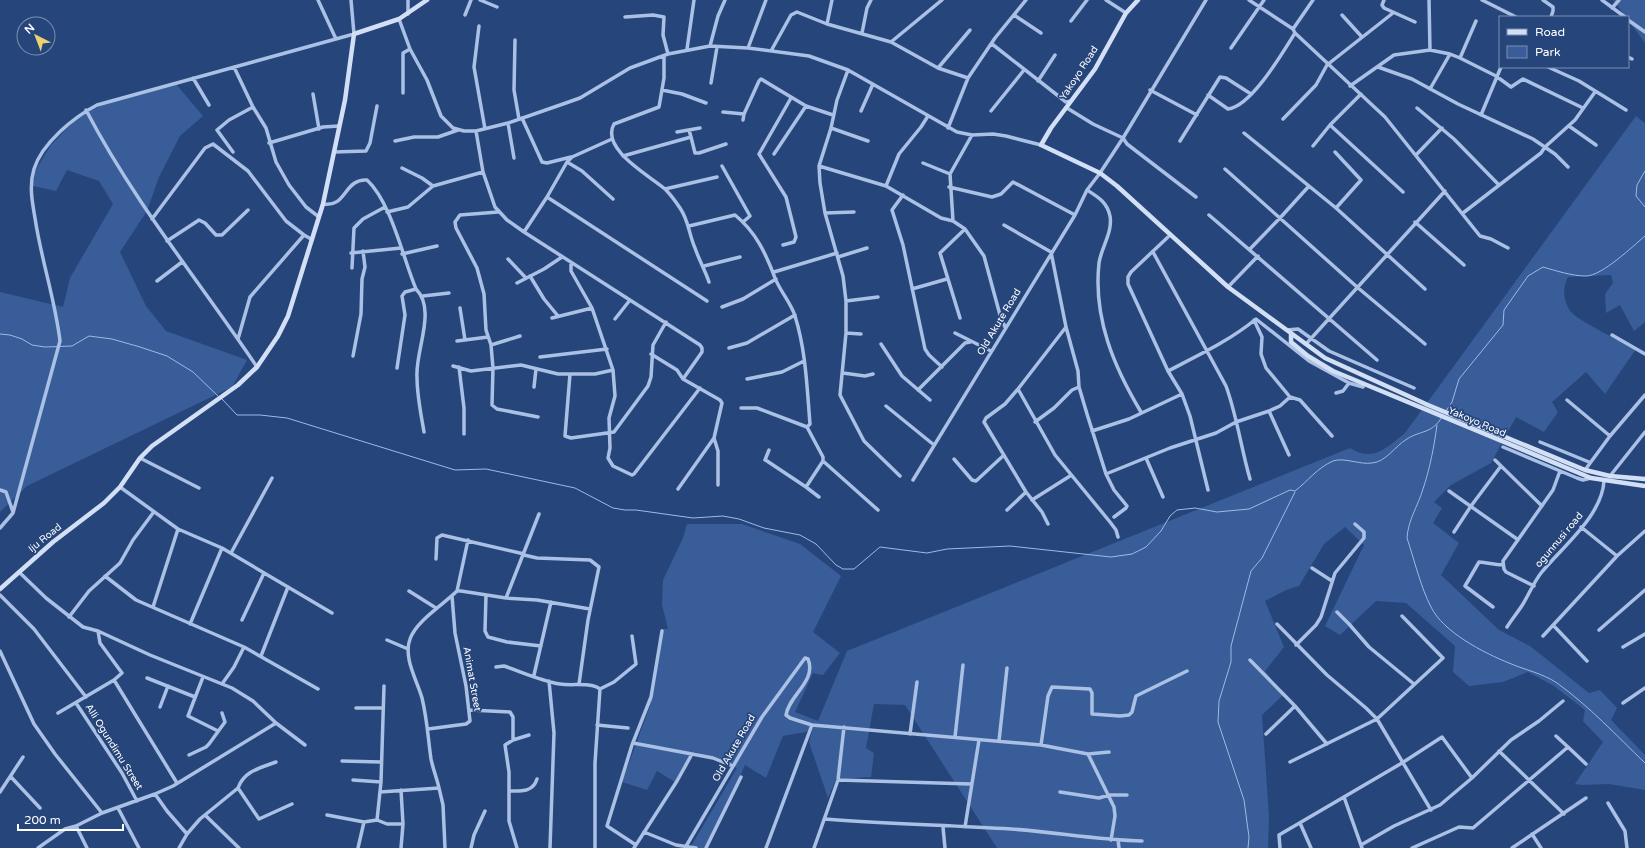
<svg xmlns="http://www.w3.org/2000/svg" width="1645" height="848" font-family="'Varela Round',sans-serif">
<rect width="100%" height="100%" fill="#26457b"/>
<path fill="#395d99" d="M1613 0H1645V43L1628 20V17H1626Z
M175 83 203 116 180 136 159 177 147 211 120 252 146 306 166 331 247 360 232 387 27 486 0 512V292L63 307 70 278 113 204 99 181 67 170 56 191 33 186 35 171 51 145 78 117 106 103Z
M1636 116 1645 123V322L1634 331 1620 305 1606 313 1605 294 1613 283 1611 275 1568 277C1562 289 1563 301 1571 312 1579 321 1623 343 1636 349L1605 394 1586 372 1552 402 1558 412 1544 432 1516 417 1491 463 1451 485 1434 502 1442 508 1433 523 1459 543 1441 575 1499 630 1530 646 1589 693 1600 690 1617 708 1611 720 1645 755V790L1609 784 1583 785 1575 784 1603 742 1583 721 1585 710 1554 686 1528 672 1503 682 1469 686 1453 672 1455 646 1406 603 1376 601 1340 635 1325 626 1364 545 1345 527 1324 544 1299 586 1286 590 1265 601 1284 647 1265 671 1283 695 1262 715 1269 816 1268 848H997L905 705 874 704 866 748 874 753 871 777 836 779 828 798 809 742 814 725 806 732 783 736 766 778 745 765 707 848H690L737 768 695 752 675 782 657 771 647 790 622 782 650 706 661 629H668L662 605 663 580 683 538 687 524H742L800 544 841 576 813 632 840 653 823 675 813 673 795 712 818 721 847 651 1350 448C1372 463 1388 447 1405 433Z"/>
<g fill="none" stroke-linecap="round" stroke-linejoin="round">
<path stroke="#9ebae5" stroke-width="1" d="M1645 171 1637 185 1636 196 1645 207
M0 334 10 335 22 339 32 345 45 347 72 346 89 336 112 339 140 347 167 356 193 372 218 396
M222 399 237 415H260L287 418 455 470 486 469 575 488 613 508 625 510H636L693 518 723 516 739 519 764 528 800 535 816 544 836 565 843 569H854L880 547 927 553 947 549 1010 546 1111 557 1132 554 1146 547 1161 531 1170 516 1177 510 1195 508 1217 512 1249 509 1290 490 1295 491C1308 481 1317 468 1333 461 1344 457 1360 465 1372 463 1386 462 1395 446 1407 439 1421 430 1432 434 1442 417
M1446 411 1452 402 1459 379 1503 325 1504 310 1528 276 1543 267C1557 271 1572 276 1586 276 1602 276 1633 246 1645 236
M1437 425C1434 447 1430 468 1423 489 1418 506 1408 520 1407 538 1414 559 1421 588 1431 607 1443 632 1484 653 1509 663 1525 670 1542 673 1557 683 1589 706 1617 736 1645 763
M1248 848 1249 837 1244 800 1218 722 1219 701 1231 662V646L1251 571 1262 558 1295 492"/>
<path stroke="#aac0e4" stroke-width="3.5" d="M318 0 336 39
M480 0 497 7
M1106 0 1126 13
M1249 0 1293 29 1295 33 1385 117 1480 236 1491 239 1508 248
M1384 0 1382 5 1384 8 1415 22
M1429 0 1430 50
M1482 0 1516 17
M1543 0 1553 7V11L1551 17
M1602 0 1625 17
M1612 8 1619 0
M408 14V0
M465 15 471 0
M1014 15 1041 33
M1342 15 1362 37
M625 17 653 15 664 17 663 35 668 54
M399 19 410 49 427 80 441 116 453 128 464 131H476L508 123 563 104 580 98 630 68 668 54 710 46 748 48 809 56 848 70 957 132 972 135 993 134 1006 136 1041 145
M1628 20 1645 32
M1071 21 1087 0
M827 24 832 0
M479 26 474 67 485 129
M1293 29 1313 0
M862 33 867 8 871 0
M515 40 514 90 519 119
M891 42 942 0
M992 44 1066 102 1071 101
M710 46 718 16 725 0
M748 48 766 0
M1231 48 1264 0
M687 49 694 0
M771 51 791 15 797 12 827 24 891 42 938 68 968 78
M664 56V78L659 107 614 124C600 149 650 176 665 189 670 194 676 202 680 208 689 221 689 235 695 248 699 260 705 270 709 282
M1628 57 1632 59
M1460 58 1476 21
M234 67 253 107 266 128 276 162 289 185 306 207 319 217
M1378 67 1412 79 1458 104 1533 139 1555 154 1568 167
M1548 67 1579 81 1626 110
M938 68 970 30
M848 70 837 100 831 128 819 166 820 183 825 213 843 276 846 301V333L840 395 864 441 900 476
M193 78 209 105
M1038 81 1055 55
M711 83 717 47
M1350 86 1394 55 1430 50 1450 54 1460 58 1496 76 1511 87 1523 79 1583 108
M1430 89 1450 54
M662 90 682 94 706 103
M1150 90 1197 115
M403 93V53L410 49
M313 94 319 129
M1208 95 1228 109C1251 107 1283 52 1295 33
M1067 108 1093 124 1123 138 1127 144 1196 197
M1417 108 1454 139 1499 185
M86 110C134 202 199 281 257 367
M861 111 873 84
M991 111 1024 70
M723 112 744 114
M1481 115 1501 67
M522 118 542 162 547 163 571 157
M1283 119 1316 85 1327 65 1393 13
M743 120 744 114 759 81 761 79 806 106 833 115
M508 123 514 158
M1330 125 1403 192
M1569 126 1596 145
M831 128 868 141
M948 128 968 78 995 38 1026 0
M476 131 483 172 495 207 507 220 524 232 700 345 702 348V352L683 379
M677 132 700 128
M1244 133 1336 208 1425 289
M691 137 695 153H699L726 144
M395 141 414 137H438L458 130
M1180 141 1220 77 1226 78 1251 94
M269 143 323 127 339 126
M1313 146 1330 125 1361 94
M233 152 217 130 229 120 253 107
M334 152 366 151 370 143 377 106
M1335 152 1361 180 1336 208
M774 154 806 106
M1416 155 1442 128
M623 156 691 137 689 130
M567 162 582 171 613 199
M923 163 950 174
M722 166 750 216 743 222
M819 166 886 186 941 218 953 221 965 229 984 256 1000 315 1005 327
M402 168 422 178 433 186
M1225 169 1357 287 1425 344
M886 186 899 154 921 127 928 116
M949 187 992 197 1001 194 1013 182 1075 215
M665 189 717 177
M1087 190C1098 197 1107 202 1110 216 1113 232 1101 248 1099 263 1093 318 1114 367 1141 412
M903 195 892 210 903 245 925 349 929 355 942 367
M547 197 707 301
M323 204C347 208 343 179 367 180 391 202 403 258 416 289 437 310 415 351 417 377 417 396 421 414 424 432
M387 212 408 207 433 186 483 172
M498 212 460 215 455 222 456 228 477 268 484 294 486 330 491 345 493 368 492 405 497 409 538 417
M825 213 854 212
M1463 213 1541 153 1545 147 1575 120 1595 92
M1209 215 1377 360
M152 219 205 148 213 144 248 171 286 221 304 235
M953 221 950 174 972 135
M1415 222 1464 265
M1004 225 1051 252 1066 327 1078 371 1079 387 1087 414 1106 474 1114 490 1127 506 1126 508 1114 517
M689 226 735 215C756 232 766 254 775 278 780 291 791 303 795 316 806 351 807 388 810 424L807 427
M524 232 547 197 567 162 572 157 612 139
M1168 237 1131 272 1128 277V284L1168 371 1182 394 1190 416 1208 490
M167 241 199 220 205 223 216 235H222L248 210
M783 245 794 242 796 237 786 197 759 154 791 98
M1250 249 1280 218 1309 186
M1153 252 1226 386C1237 416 1241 448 1250 479
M351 253 401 248
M402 254 437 246
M838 257 867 248
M508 259 526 278
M571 262V271L592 308 613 370 615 396 609 418 610 448 608 458 613 466 632 475 634 474 700 388
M704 266 740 257
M352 268 354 228 363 219 385 207
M774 272 837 253
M530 276 544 299 558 316
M157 281 182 262
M517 283 544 269 562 257
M1228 287 1258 256
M912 289 947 279
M423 296 449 293
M846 301 878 297
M722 307 743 299 776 279
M460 308 465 340
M552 318 592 308
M960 318 940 253 965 229
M615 319 630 300
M1254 320 1262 337 1261 354 1266 368 1290 397 1300 400 1332 436
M1066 327 1018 389 1055 455 1110 522 1116 530 1118 537
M1287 330 1298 329 1329 351 1414 388
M846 333 861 334
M955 333 991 351
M1612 335 1645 354
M238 339 250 297 304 235 311 239
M457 341 488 337
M881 344 902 376 930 400
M1306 344 1445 191
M491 345 520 336
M729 348 747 343 795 315
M651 354 677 370 683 379 720 400 722 403 714 438 678 489
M353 356 361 314 362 279 365 267 363 251
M540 357 607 349
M453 366 471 371 521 365 558 374H595L613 370
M459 367 464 408V434
M397 368 405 315 402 296 405 292 416 289
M1168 371C1199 355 1229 341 1256 319L1309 361 1349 383 1363 387
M843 373 865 376 873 374
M570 374 565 436 571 438 614 432 648 386 651 377 653 345 666 322
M747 379 782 372 804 361
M534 387 536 369
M1018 389 1005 404 986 418 984 422 1026 492 1042 512 1048 524
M918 390 965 343 970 342
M1336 393 1343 391 1349 383
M1567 400 1610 436
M886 406 934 445
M741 408H757L807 427 823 457V461L878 510
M1269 411 1289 455
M1035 422 1054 408 1072 390 1079 387
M1092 431 1129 419 1182 394
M714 438 718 451V485
M1540 442 1589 462
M1503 447 1577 478 1583 480 1591 478
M769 450 765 460 767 461 806 487 819 497
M140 458 199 488
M1146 458 1163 497
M954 459 972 480 976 481 1004 455
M1495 460 1542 506
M1585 470 1610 436 1645 395
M1106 474 1170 448 1216 433 1236 422 1269 411 1280 406 1290 397
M1610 476 1645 432
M913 480 1075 215 1087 190 1100 173 1123 138 1206 0
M120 487 178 529 222 548 332 613
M806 487 823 461
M0 490 6 492 13 512
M1449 491 1517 539
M1032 500 1070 476
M1007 510 1026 492
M1581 527 1617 556
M0 528 13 513 60 341C55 299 41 259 35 218 32 201 29 185 34 169 42 143 74 117 97 105L354 34 351 0
M1454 532 1471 506 1501 466
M231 553 272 478
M524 555 537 558 590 560 599 567 588 620 579 684
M436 559 437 538 442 535 524 554
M1312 568 1332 581
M19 572 46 598 83 627 98 631 150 655 232 688 253 701 276 723 305 745
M105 576 136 600 244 647 318 689
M1534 586 1506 572 1504 569 1503 561 1553 490 1560 471
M409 591 436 608
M457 591 468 540
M0 595 34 629 86 697
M486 595 485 631 488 637 507 642 541 646
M506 598 539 514
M153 607 178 529
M1493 607 1465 586 1479 562C1482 562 1496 565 1503 565
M1337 612 1349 624 1369 647 1414 684
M69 617 89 591 120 563 133 540 153 513
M242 620 264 573
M190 624 222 548
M1277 624 1327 675 1366 708 1377 719 1431 810
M1553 625 1587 661
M1507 627C1512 619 1518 612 1523 604 1529 594 1534 582 1541 573 1562 547 1602 516 1604 481
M1599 630 1645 590
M1543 636 1617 556 1645 531
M387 640 408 649
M1296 645 1316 625 1321 617 1335 573 1364 538V532L1355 524
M1623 647 1645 634
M0 651 34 724 55 754 102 813
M261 656 288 587
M1250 660 1295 706 1327 744
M496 667 504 666C522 672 541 681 560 684 572 686 590 682 600 689L595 763V848
M534 675 551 602
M203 677 188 716 218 731
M147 678 195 697
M114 680 177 783
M549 681 554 733 550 848
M222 684 234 667 244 647
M600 689 614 682 636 664 632 636
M76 703 122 773 137 801
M1623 703 1645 688
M160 707 168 686
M356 708H383
M470 710 510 712 513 717V740
M58 713 114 680 122 673 100 643 98 631
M597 725 628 728
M428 729 466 724 470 721 466 686 455 633 452 596
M910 734 917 682
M1266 734 1295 706
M955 737 963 665
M999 741 1007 668
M633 743 692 754
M1041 745 1048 696 1052 687 1090 689 1092 693V714L1120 716 1129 715 1132 712 1136 696 1187 671
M1568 747 1586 764
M1499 751 1564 814
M1088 754 1109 752
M189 755 206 747 209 744 225 722 222 713
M342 761 381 762
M1290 762 1377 719 1443 658 1402 616
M11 777 40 808
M353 780 381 782
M838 780 971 784
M238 788 259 819 292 804
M439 788C437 779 433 769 431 759 428 738 427 718 422 698 417 680 403 658 410 639 416 621 444 604 457 591H461L506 598 537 600 590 609
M510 791C522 791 533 792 537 779
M0 792 23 757
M380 792 439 788 443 805 445 848
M1060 792 1099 798 1109 795H1127
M155 794 167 811 187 834
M1344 797 1362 848
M1608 803 1625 831 1627 848
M118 808 139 848
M205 815 239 848
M327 815 364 822 377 820 387 824H403
M825 819C887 824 949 825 1011 829 1055 832 1098 840 1142 841
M377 820 381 782 384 686
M1300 823 1311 848
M76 826 87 848
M943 827 945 848
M965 827 979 740
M644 832 676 845 696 848
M1532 834 1541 848
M1118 840 1119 848
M636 845 607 826 632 745 651 697 662 631
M1361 845 1394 826 1440 805 1472 778 1511 740 1539 721 1563 701
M38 848 65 829 76 826 102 813 155 794 173 786 276 723
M179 848 187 834 200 819 238 788C244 771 260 768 276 762
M358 848 364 822
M401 848 403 824 401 790
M471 848 474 835 485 811
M517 848 509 821V772L505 745 513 740 529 735
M634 848 677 781 692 754 713 758 733 766
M685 848 762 717 805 658 808 659C817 681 789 695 786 715L790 718 812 725 1041 745 1088 754 1114 807 1115 816 1111 840
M706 848 741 777
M766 848 812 725
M814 848 838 780 844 727
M1280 848 1279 835 1402 763 1442 737 1472 778
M1412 848 1459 827 1473 828 1568 747 1556 736
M1512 848 1586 798"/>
<path stroke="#d3dff4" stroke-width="4.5" d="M1138 0 1126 13 1095 69 1051 128 1041 145 1100 173 1117 186 1228 287 1325 358 1428 405 1585 470 1610 476 1645 479
M1291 333V342L1308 356 1333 371 1591 478 1645 486
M0 589 53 542 104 503 120 487 140 458 152 446 238 385 257 367 278 336 288 316 323 204 345 100 354 34 399 19 427 0"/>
</g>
<g text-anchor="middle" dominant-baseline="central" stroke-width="3.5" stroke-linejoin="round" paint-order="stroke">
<g font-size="10" fill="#fff" stroke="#26457b">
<text transform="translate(1079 73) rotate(-57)">Yakoyo Road</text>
<text transform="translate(999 322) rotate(-59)">Old Akute Road</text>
<text transform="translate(1477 422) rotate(23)">Yakoyo Road</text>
<text transform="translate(45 538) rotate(-39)">Iju Road</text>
<text transform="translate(1559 540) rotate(-50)">ogunnusi road</text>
<text transform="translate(472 679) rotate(80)">Animat Street</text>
<text transform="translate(114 747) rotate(58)">Alli Ogundimu Street</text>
<text transform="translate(734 748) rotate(-60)">Old Akute Road</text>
</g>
</g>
<rect x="1499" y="16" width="130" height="52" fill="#26457b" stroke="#7d8fb0"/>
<rect x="1507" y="29" width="20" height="6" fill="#d3dff4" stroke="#7d8fb0"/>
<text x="1535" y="36" font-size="12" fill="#ffffff">Road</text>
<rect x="1507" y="46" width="20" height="12" fill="#395d99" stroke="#7d8fb0"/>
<text x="1535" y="56" font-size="12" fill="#ffffff">Park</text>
<g transform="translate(36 36) rotate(318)"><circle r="19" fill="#26457b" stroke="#7d8fb0"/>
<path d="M0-3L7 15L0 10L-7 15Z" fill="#edd26f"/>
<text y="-6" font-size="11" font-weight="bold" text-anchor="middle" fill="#ffffff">N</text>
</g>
<path d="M18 824v6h105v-6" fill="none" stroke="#ffffff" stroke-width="2"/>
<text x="24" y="824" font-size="12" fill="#ffffff" stroke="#26457b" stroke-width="3" paint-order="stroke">200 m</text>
</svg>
